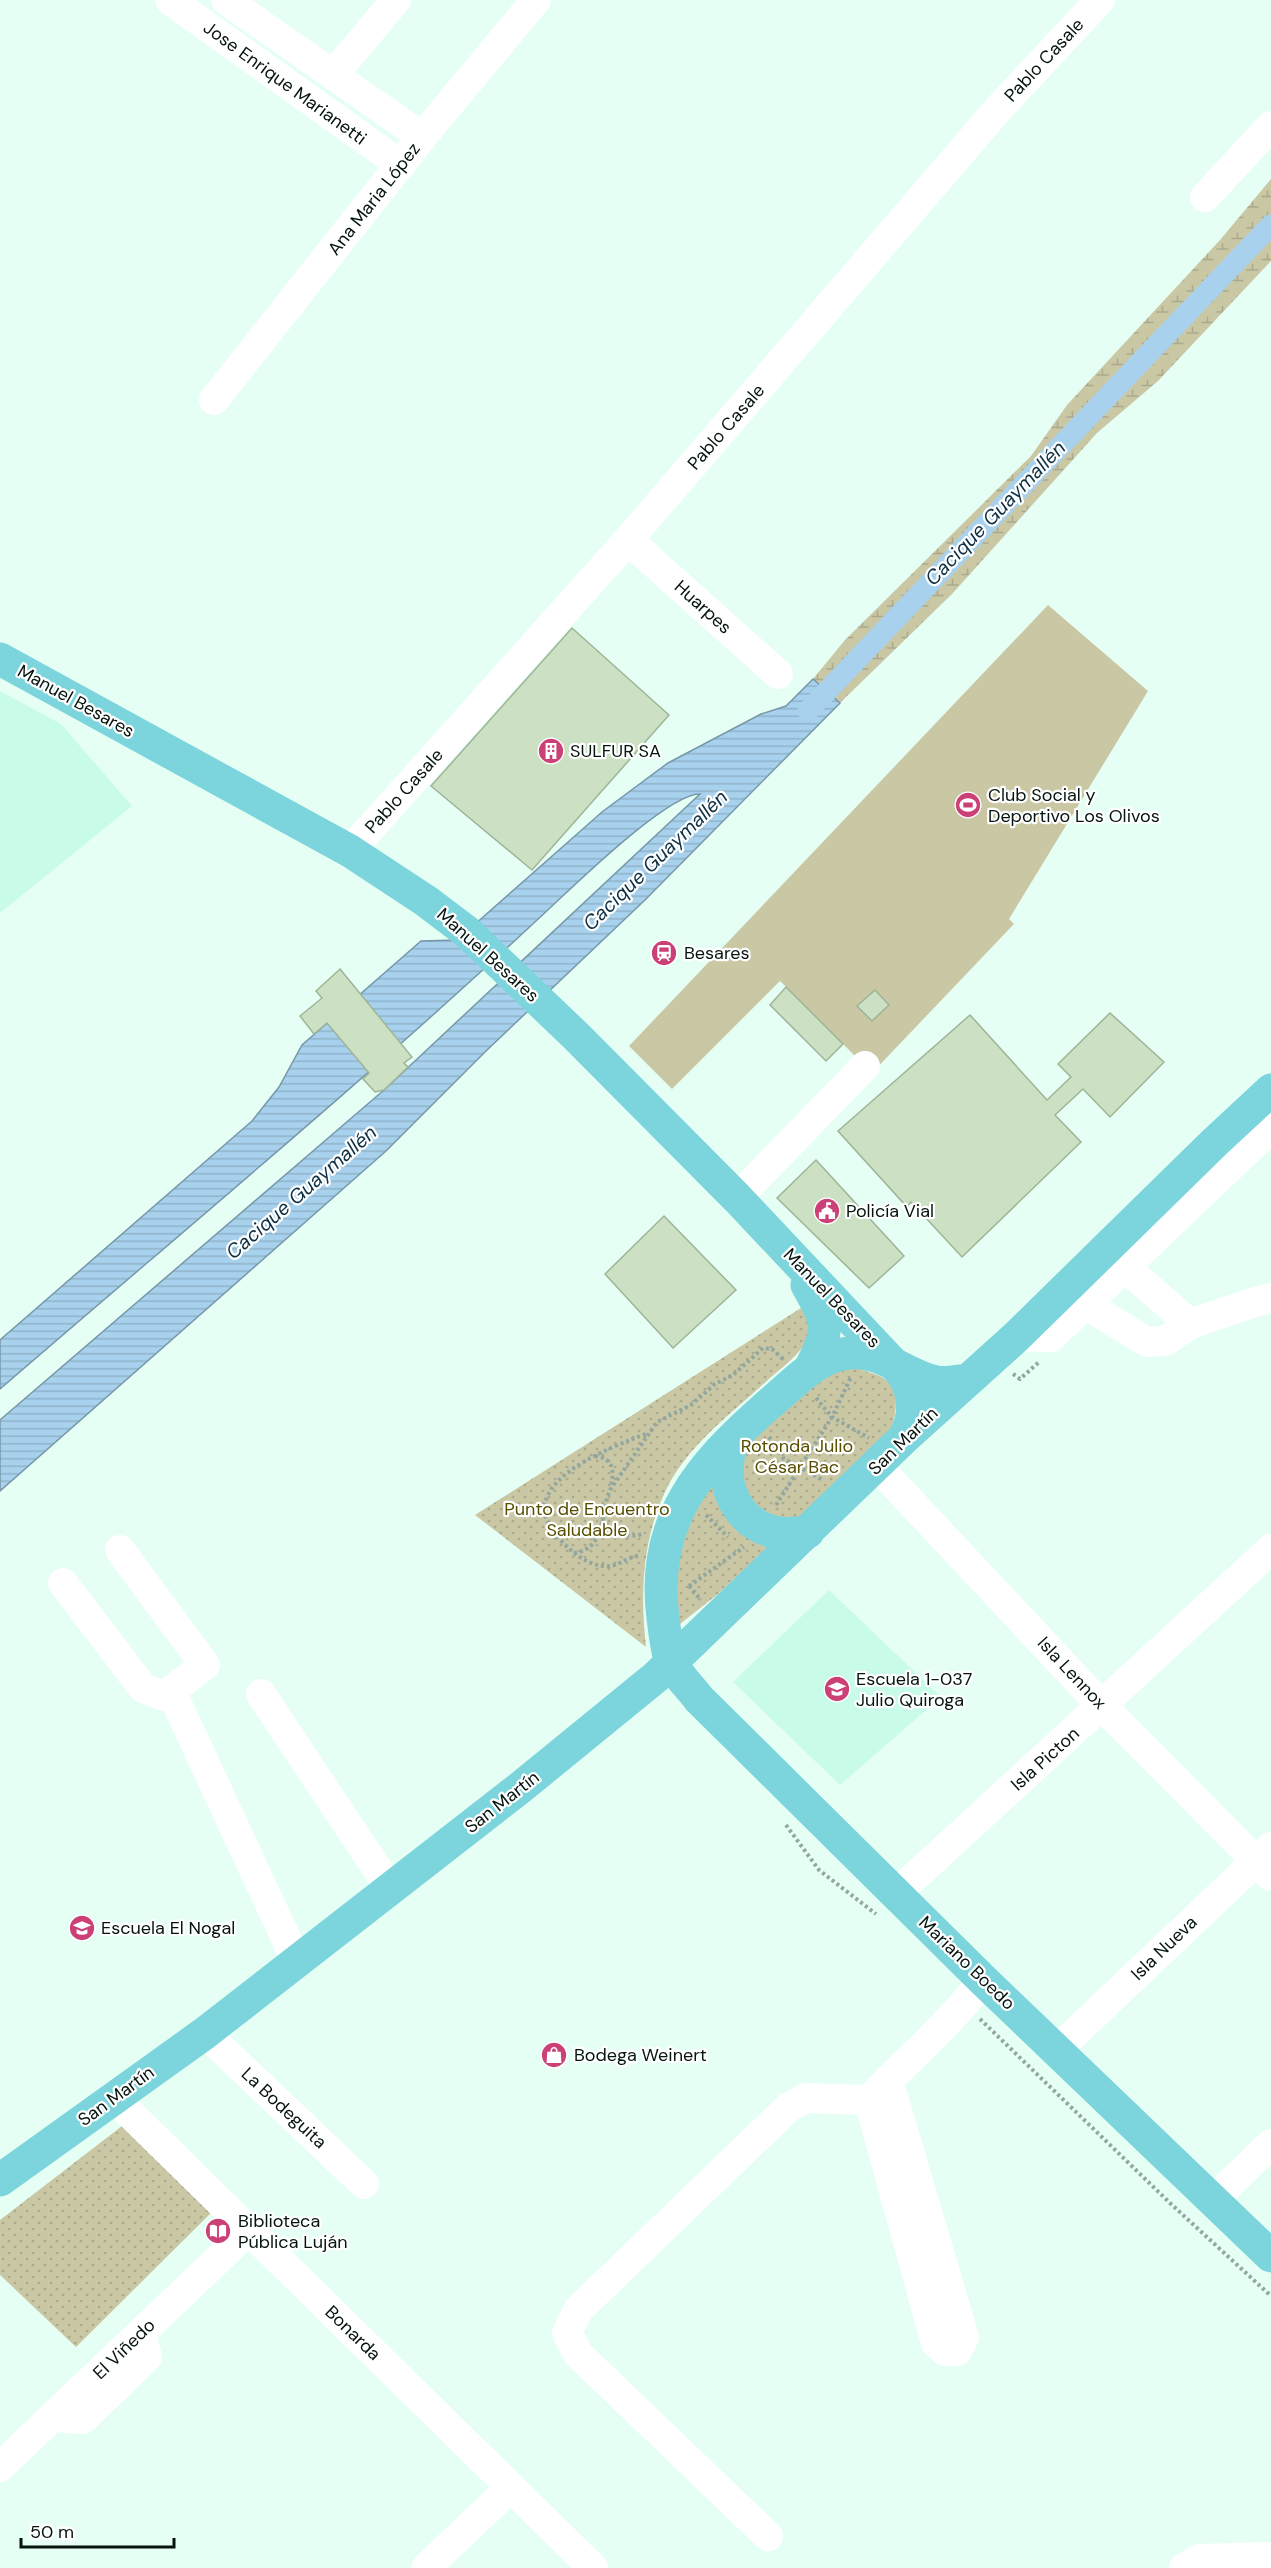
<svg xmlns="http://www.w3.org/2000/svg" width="1271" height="2568" font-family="'DM Sans',sans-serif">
<defs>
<pattern id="wetland-marsh" width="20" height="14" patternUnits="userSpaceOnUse" patternTransform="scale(1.5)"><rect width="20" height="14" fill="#cac7a5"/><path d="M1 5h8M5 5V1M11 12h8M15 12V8" fill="none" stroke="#acaa8d"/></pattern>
<pattern id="park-dots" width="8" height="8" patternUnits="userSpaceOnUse" patternTransform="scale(1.5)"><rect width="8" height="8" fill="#cac7a5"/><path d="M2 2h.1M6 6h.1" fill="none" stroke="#acaa8d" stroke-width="1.8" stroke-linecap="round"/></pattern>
<pattern id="water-rules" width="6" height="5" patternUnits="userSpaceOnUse" patternTransform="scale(1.5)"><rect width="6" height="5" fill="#a8d1ed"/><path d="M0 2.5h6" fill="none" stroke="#8fb3ca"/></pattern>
</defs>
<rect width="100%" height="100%" fill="#e6fff5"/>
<path fill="#c8fbe8" d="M0 691 61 724 132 806 0 913Z
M829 1590 941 1697 840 1785 733 1682Z"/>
<path fill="#cac7a5" d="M1048 605 1148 691 1009 919 1014 924 872 1073 780 981 672 1089 629 1046Z"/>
<path fill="url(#wetland-marsh)" d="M1271 179V261L1158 381 1097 433 952 594 840 703 813 679 845 640 1031 456 1067 405 1220 240Z"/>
<path fill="url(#park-dots)" d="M804 1306C808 1319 812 1327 806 1341 799 1355 783 1367 771 1377 735 1411 688 1444 666 1490 642 1540 640 1594 646 1647L475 1515Z
M844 1365C885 1376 905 1378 892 1427L809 1516 784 1521 756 1506 745 1493 739 1459 754 1428Z
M707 1480 770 1545 718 1594 680 1624 669 1578Z
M122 2126 211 2213 76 2347 0 2275V2220Z"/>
<path fill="url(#water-rules)" stroke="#7798aa" stroke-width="1.5" d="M813 679 840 703 645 900 487 1050 386 1151 0 1491V1420L384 1090 700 794C669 793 577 883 551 907 373 1074 184 1230 0 1389V1340L252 1121 279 1087 302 1045 421 941 457 940 602 812 668 763 761 714 786 706Z"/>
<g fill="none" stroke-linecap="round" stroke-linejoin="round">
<path stroke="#a8d1ed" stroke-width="21" d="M808 711 1271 225"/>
</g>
<path fill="#cce1c3" stroke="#9fb496" stroke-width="1.5" d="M572 628 669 715 532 870 431 786Z
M340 969 412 1057 404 1063 408 1067 384 1090 375 1092 363 1079 369 1073 327 1023 314 1034 300 1016 322 998 316 991Z
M786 987 843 1044 826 1061 770 1005Z
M875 990 889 1005 872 1021 857 1006Z
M1110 1013 1164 1062 1110 1117 1083 1089 1055 1115 1081 1142 962 1257 911 1202 907 1207 838 1131 970 1015 1047 1100 1071 1077 1058 1064Z
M816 1160 904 1256 869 1288 777 1198Z
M664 1216 736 1290 673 1348 605 1274Z"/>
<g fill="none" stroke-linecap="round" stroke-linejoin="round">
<path stroke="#91a79f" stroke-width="4" stroke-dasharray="3 3" stroke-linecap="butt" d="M1013 1374 1020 1379 1039 1362
M816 1398 832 1417 869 1438
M769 1437 784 1459 823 1480
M595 1456C612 1458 615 1469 611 1485
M776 1505 832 1417 851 1377
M706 1515 728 1537
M602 1519C612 1532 626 1539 642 1534
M574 1553C606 1549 600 1513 610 1490L657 1422 691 1405 715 1384 733 1375 763 1348 772 1349 783 1359
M638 1556C626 1557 617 1568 604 1566 586 1565 569 1550 558 1537 508 1484 612 1447 648 1433
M689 1586 744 1547
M689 1586 701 1600
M786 1825 819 1870 876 1914
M980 2019 1171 2204 1271 2296"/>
<path stroke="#fff" stroke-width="30" d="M170 0 401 165
M226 0 422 137
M333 75 396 0
M1205 197 1271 126
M214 400 422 137 536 0
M628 540 778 674
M350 851 628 540 1000 107 1100 0
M737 1198 865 1066
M1125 1267 1190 1324
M1085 1304 1147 1342 1165 1341 1190 1324 1255 1302 1271 1298
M1016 1337H1051L1271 1128
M877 1466 1102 1706 1271 1876
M63 1583 143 1688 164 1696 205 1665 120 1550
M171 1691 297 1962
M261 1694 391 1890
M896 1894 1271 1549
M205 2033 364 2184
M1058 2049 1271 1847
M113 2097 593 2568
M869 2100 936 2343 945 2351H957L964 2337 888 2080
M1213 2200 1271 2144
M53 2417 83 2419 147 2357 141 2333
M0 2467 249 2230
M768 2536 578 2354 567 2333 578 2310 789 2107 806 2098 869 2100C906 2061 952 2022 983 1980
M426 2568 511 2487
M1184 2568 1199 2559 1271 2557"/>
<path stroke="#7cd4dc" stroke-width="33" d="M0 659 350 851 426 901 467 932 576 1036 737 1198 901 1372C916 1393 916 1416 904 1438
M807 1285C829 1324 830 1329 810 1369
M968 1380C958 1381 946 1384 936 1382 903 1375 879 1346 842 1354 813 1360 790 1387 768 1405 700 1465 650 1521 663 1618 665 1632 666 1649 671 1662 677 1675 690 1687 699 1699L983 1980 1271 2256
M736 1437C714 1475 734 1527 780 1533 789 1534 799 1533 808 1532
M0 2180 205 2033 521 1787 657 1676 904 1438 1016 1337 1215 1142 1271 1090"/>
</g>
<defs>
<g id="building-disc" transform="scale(1.35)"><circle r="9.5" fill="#cb4076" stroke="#fff"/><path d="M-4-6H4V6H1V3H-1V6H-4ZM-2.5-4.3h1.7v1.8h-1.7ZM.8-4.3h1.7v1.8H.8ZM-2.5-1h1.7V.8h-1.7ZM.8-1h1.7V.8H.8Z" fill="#fff"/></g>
<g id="stadium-disc" transform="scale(1.35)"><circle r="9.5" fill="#cb4076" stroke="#fff"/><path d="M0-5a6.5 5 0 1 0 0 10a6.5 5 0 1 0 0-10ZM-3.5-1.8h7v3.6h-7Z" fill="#fff"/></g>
<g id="station-disc" transform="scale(1.35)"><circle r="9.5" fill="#cb4076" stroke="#fff"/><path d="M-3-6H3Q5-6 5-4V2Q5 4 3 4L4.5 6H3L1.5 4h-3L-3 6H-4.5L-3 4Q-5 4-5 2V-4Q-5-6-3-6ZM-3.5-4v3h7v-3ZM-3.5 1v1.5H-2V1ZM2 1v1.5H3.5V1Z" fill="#fff"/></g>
<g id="civic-disc" transform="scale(1.35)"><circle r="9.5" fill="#cb4076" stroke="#fff"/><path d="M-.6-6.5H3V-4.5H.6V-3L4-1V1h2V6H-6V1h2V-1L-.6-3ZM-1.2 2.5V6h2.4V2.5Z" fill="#fff"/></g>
<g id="school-disc" transform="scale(1.35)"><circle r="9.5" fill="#cb4076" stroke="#fff"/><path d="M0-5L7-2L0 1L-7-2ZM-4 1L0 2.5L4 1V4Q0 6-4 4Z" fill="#fff"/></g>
<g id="shop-disc" transform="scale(1.35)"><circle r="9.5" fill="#cb4076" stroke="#fff"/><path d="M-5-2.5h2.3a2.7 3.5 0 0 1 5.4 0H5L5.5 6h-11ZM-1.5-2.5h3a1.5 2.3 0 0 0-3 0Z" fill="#fff"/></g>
<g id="library-disc" transform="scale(1.35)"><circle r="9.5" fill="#cb4076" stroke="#fff"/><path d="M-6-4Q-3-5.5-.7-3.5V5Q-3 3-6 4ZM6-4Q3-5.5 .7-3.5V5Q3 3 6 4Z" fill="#fff"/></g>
</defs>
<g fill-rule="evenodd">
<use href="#building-disc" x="551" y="751"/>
<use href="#stadium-disc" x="968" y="805"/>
<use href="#station-disc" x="664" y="953"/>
<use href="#civic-disc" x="827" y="1211"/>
<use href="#school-disc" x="837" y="1689"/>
<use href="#school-disc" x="82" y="1928"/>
<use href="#shop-disc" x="554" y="2055"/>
<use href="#library-disc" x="218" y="2231"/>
</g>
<g text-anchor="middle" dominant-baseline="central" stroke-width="4.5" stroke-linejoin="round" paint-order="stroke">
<g font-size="18" fill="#05140f" stroke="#fff">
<text transform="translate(1044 60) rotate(-47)">Pablo Casale</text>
<text transform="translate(285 83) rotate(36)">Jose Enrique Marianetti</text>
<text transform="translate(374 199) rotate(-52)">Ana Maria López</text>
<text transform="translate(726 427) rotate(-49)">Pablo Casale</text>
<text transform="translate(703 607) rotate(42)">Huarpes</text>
<text transform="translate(76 701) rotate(29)">Manuel Besares</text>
<text transform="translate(404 791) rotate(-48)">Pablo Casale</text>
<text transform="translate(488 955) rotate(42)">Manuel Besares</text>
<text transform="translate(832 1298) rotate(46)">Manuel Besares</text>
<text transform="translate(903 1441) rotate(-44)">San Martín</text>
<text transform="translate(1072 1673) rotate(47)">Isla Lennox</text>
<text transform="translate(1045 1759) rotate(-42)">Isla Picton</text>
<text transform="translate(502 1802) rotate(-38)">San Martín</text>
<text transform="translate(1164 1948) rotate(-44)">Isla Nueva</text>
<text transform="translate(967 1963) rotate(44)">Mariano Boedo</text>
<text transform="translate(116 2096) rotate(-36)">San Martín</text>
<text transform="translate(284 2108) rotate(43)">La Bodeguita</text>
<text transform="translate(353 2333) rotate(44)">Bonarda</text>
<text transform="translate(124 2349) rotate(-44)">El Viñedo</text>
</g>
<g font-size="18" fill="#05140f" stroke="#fff" text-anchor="start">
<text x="570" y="751">SULFUR SA</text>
<text x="988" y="795">Club Social y<tspan x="988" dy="21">Deportivo Los Olivos</tspan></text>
<text x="684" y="953">Besares</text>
<text x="846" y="1211">Policía Vial</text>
<text x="856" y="1679">Escuela 1-037<tspan x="856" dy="21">Julio Quiroga</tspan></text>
<text x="101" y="1928">Escuela El Nogal</text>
<text x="574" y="2055">Bodega Weinert</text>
<text x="238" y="2221">Biblioteca<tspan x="238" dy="21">Pública Luján</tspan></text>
</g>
<g font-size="18" fill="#574e00" stroke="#fff">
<text x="797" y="1446">Rotonda Julio<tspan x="797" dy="21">César Bac</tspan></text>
<text x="587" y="1509">Punto de Encuentro<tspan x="587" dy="21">Saludable</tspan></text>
</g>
<g font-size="20" font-style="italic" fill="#0e3044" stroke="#fff">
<text transform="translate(995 513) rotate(-46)">Cacique Guaymallén</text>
<text transform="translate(655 860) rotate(-44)">Cacique Guaymallén</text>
<text transform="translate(301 1192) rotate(-41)">Cacique Guaymallén</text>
</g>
</g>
<path d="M21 2538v9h153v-9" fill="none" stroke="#05140f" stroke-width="3"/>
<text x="30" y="2538" font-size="18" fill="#05140f" stroke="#ffffff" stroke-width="4.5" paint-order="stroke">50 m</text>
</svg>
